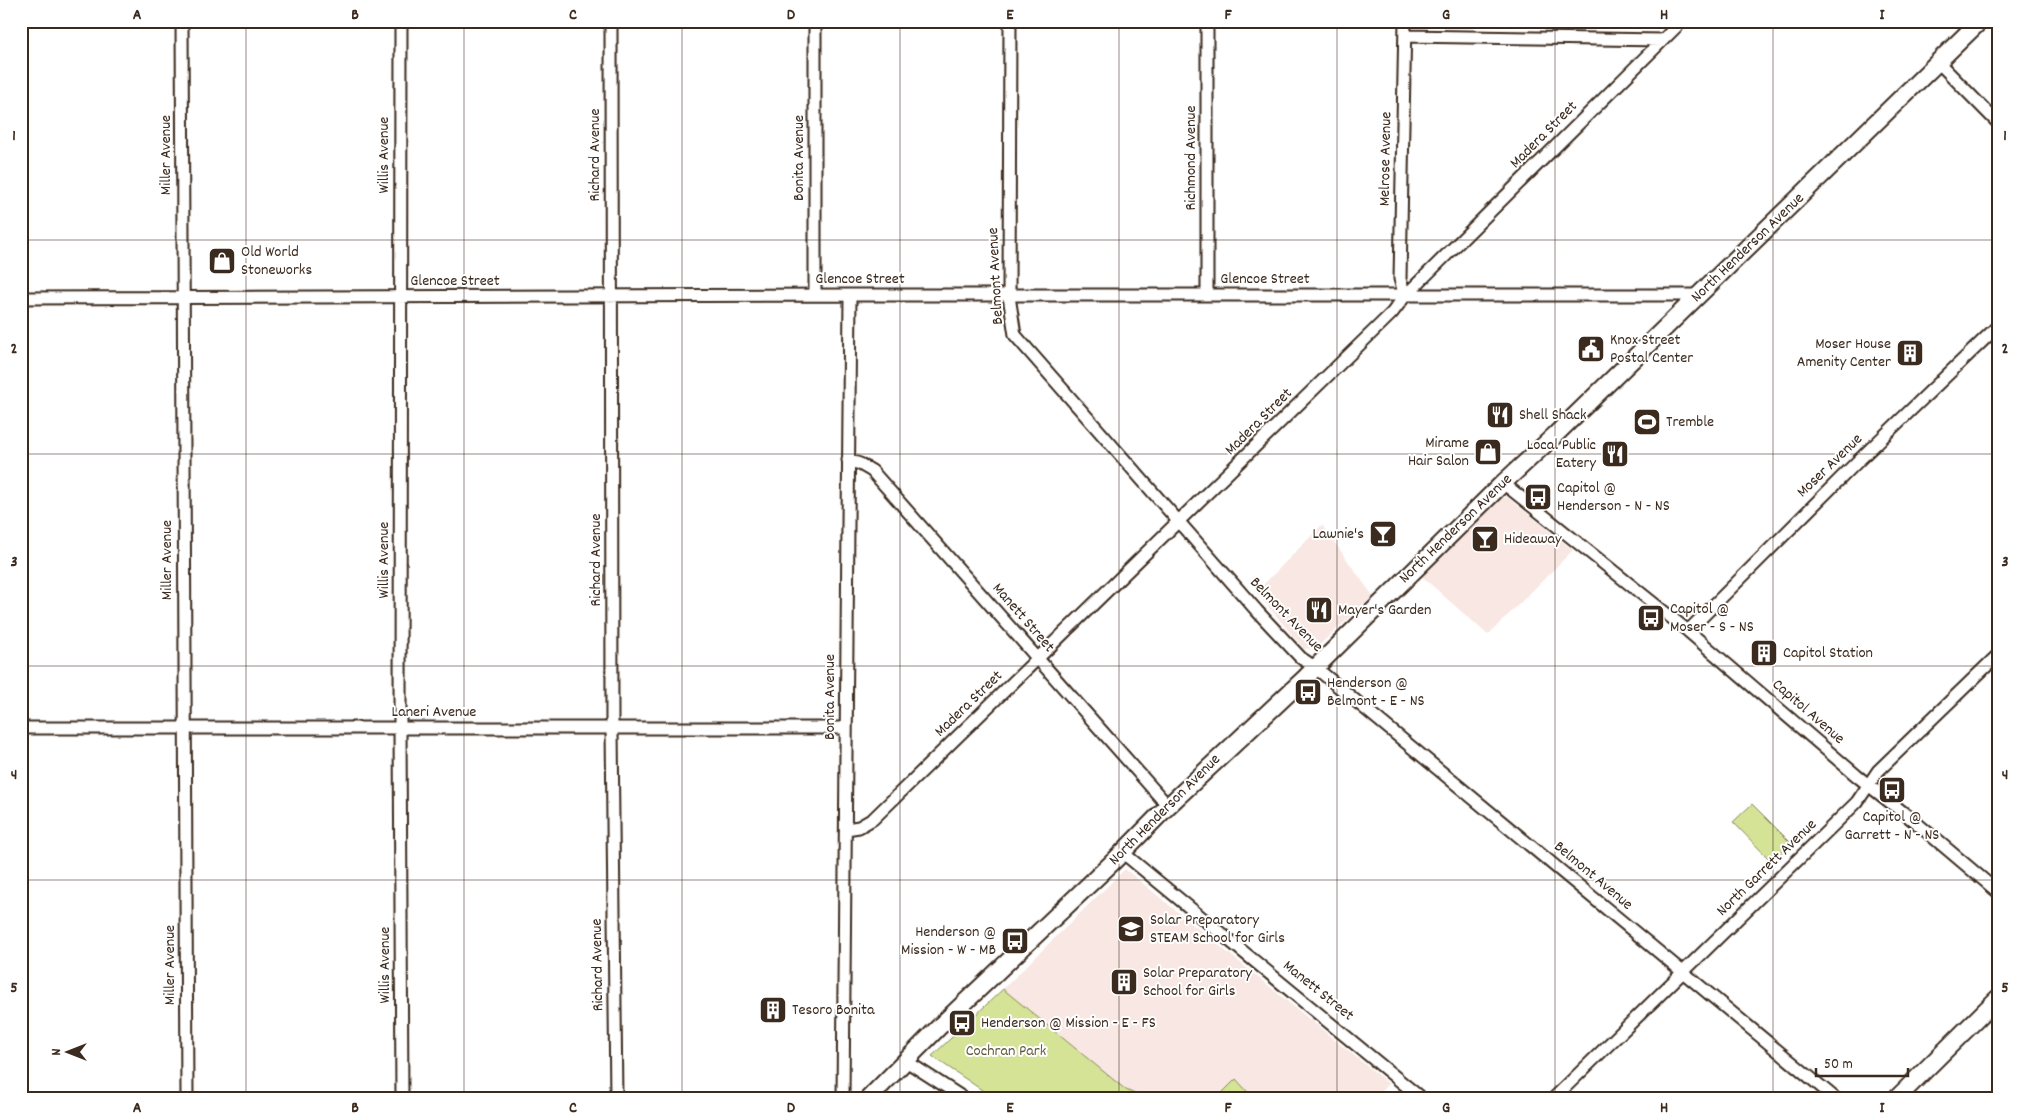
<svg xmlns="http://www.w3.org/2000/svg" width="2019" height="1120" font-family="Dekko,sans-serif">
<rect width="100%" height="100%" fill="#fff"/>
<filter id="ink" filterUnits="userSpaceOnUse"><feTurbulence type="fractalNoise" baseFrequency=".02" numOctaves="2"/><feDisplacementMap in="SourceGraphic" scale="10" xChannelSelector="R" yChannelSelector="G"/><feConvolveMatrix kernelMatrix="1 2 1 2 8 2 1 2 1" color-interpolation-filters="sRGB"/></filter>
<g filter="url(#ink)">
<path fill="#f8e7e2" d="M1507 497 1573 550 1488 635 1418 573 1498 499Z
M1322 525 1373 596 1316 648 1304 649 1256 592Z
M1125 869 1389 1084 1374 1099H1254L1236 1079 1216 1099H1146L1126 1090 1003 989Z"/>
<path fill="#d5e397" stroke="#88865a" d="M1752 804 1791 843 1772 862 1733 822Z
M1003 989 1126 1090 1146 1099H995L932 1056Z
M1236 1079 1254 1099H1216Z"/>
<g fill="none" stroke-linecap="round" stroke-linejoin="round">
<g stroke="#3b2a1e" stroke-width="15">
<path id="street" d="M182 21 187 1099
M401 21 400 728 402 1099
M611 21 612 729 616 1099
M815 21V295
M1010 21 1009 296 1015 335 1257 611 1301 658 1316 668 1836 1099
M1207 21V295
M1405 36 1663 40
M1939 63 1998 123
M1405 296 1400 279 1405 21
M21 298 850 295H1699
M848 460 860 464 872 471 1168 806
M1503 483 1688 631 1857 776 1914 821 1998 892
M1688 631 1858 461 1998 326
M21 728H846
M846 829 859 827 873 819 1392 313 1405 296 1682 21
M1122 852 1422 1099
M906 1061 965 1099
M843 1099 850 295
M1553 1099 1857 802 1878 771 1998 655"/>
</g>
<g stroke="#3b2a1e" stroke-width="20">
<path id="secondary" d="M868 1099 942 1024 1115 860 1168 806 1306 677 1503 483 1554 436 1980 21
M1896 1099 1998 998"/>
</g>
<use href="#street" stroke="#fff" stroke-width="11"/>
<use href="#secondary" stroke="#fff" stroke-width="16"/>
</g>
</g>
<path fill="none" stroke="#3b2a1e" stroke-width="1" stroke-opacity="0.55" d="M246 21V1099M464 21V1099M682 21V1099M900 21V1099M1119 21V1099M1337 21V1099M1555 21V1099M1773 21V1099M21 240H1998M21 454H1998M21 666H1998M21 880H1998"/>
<defs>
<g id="shop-square" transform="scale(1.4375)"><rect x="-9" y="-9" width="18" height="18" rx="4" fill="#3b2a1e" stroke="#fff"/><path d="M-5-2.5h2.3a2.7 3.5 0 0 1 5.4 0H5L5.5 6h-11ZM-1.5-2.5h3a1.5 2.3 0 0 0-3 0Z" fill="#fff"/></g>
<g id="civic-square" transform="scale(1.4375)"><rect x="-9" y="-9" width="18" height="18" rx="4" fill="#3b2a1e" stroke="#fff"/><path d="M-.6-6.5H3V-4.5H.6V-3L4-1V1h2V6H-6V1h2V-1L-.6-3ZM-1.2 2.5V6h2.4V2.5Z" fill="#fff"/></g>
<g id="building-square" transform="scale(1.4375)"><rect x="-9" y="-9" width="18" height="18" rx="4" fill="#3b2a1e" stroke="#fff"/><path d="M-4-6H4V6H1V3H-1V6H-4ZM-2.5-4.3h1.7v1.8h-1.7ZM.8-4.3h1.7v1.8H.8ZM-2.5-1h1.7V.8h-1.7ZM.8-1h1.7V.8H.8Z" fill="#fff"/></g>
<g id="restaurant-square" transform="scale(1.4375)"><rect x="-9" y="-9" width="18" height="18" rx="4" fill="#3b2a1e" stroke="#fff"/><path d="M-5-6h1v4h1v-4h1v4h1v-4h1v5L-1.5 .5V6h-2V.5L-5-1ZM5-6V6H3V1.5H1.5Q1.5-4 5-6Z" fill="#fff"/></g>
<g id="stadium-square" transform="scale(1.4375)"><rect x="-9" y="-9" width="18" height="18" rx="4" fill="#3b2a1e" stroke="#fff"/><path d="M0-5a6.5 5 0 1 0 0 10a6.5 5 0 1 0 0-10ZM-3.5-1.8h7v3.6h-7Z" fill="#fff"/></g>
<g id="bus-square" transform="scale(1.4375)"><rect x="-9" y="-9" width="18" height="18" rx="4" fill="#3b2a1e" stroke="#fff"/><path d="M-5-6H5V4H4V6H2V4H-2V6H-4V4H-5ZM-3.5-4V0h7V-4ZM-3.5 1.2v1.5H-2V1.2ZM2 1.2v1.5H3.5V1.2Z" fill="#fff"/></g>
<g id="bar-square" transform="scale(1.4375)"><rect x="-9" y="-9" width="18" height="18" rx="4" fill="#3b2a1e" stroke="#fff"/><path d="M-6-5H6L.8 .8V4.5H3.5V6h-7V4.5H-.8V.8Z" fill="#fff"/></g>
<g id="school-square" transform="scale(1.4375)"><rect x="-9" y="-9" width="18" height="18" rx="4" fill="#3b2a1e" stroke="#fff"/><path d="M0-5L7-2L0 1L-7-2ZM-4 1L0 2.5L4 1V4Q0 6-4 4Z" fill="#fff"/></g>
</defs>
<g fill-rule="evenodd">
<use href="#shop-square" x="222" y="261"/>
<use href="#civic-square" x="1591" y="349"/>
<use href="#building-square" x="1910" y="353"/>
<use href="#restaurant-square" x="1500" y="415"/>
<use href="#stadium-square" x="1647" y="422"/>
<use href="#shop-square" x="1488" y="452"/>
<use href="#restaurant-square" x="1615" y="454"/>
<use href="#bus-square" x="1538" y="497"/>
<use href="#bar-square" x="1383" y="534"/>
<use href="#bar-square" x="1485" y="539"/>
<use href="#restaurant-square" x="1319" y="610"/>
<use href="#bus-square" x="1651" y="618"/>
<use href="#building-square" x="1764" y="653"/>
<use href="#bus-square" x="1308" y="692"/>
<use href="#bus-square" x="1892" y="790"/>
<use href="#school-square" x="1131" y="929"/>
<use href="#bus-square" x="1015" y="941"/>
<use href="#building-square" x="1124" y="982"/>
<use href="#building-square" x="773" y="1010"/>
<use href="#bus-square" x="962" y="1023"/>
</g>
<g text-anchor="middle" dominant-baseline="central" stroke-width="4" stroke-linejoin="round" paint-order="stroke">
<g font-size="16" fill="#3b2a1e" stroke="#fff">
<text transform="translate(1544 135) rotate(-45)">Madera Street</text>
<text transform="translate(166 155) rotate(-90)">Miller Avenue</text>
<text transform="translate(384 155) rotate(-90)">Willis Avenue</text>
<text transform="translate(595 155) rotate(-90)">Richard Avenue</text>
<text transform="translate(799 158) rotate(-90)">Bonita Avenue</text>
<text transform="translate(1191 158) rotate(-90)">Richmond Avenue</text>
<text transform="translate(1386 159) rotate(-89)">Melrose Avenue</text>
<text transform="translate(1748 248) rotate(-44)">North Henderson Avenue</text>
<text transform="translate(996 276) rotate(-93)">Belmont Avenue</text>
<text x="860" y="279">Glencoe Street</text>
<text x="1265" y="279">Glencoe Street</text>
<text x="455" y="281">Glencoe Street</text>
<text transform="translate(1259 422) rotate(-45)">Madera Street</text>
<text transform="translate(1830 466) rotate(-44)">Moser Avenue</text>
<text transform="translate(1456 529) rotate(-44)">North Henderson Avenue</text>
<text transform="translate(167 560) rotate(-90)">Miller Avenue</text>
<text transform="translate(384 560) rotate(-90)">Willis Avenue</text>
<text transform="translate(596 560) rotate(-90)">Richard Avenue</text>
<text transform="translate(1286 615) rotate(46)">Belmont Avenue</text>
<text transform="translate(1023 618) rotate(49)">Manett Street</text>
<text transform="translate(830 697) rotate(-90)">Bonita Avenue</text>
<text transform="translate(969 704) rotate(-44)">Madera Street</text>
<text x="434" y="712">Laneri Avenue</text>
<text transform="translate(1808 712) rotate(41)">Capitol Avenue</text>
<text transform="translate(1165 810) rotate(-45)">North Henderson Avenue</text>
<text transform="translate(1767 868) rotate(-44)">North Garrett Avenue</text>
<text transform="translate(1593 876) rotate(40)">Belmont Avenue</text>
<text transform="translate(170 965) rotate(-90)">Miller Avenue</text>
<text transform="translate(385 965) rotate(-90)">Willis Avenue</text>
<text transform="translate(598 965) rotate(-91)">Richard Avenue</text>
<text transform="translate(1318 991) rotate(39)">Manett Street</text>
</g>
<g font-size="16" fill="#3b2a1e" stroke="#fff" text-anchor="start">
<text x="241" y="252">Old World<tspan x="241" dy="18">Stoneworks</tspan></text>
<text x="1610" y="340">Knox Street<tspan x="1610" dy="18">Postal Center</tspan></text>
<text x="1891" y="344" text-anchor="end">Moser House<tspan x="1891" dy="18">Amenity Center</tspan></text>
<text x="1519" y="415">Shell Shack</text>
<text x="1666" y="422">Tremble</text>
<text x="1469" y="443" text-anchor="end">Mirame<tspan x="1469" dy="18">Hair Salon</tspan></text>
<text x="1596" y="445" text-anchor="end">Local Public<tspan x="1596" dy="18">Eatery</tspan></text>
<text x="1557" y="488">Capitol @<tspan x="1557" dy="18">Henderson - N - NS</tspan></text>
<text x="1364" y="534" text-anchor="end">Lawnie's</text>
<text x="1504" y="539">Hideaway</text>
<text x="1670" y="609">Capitol @<tspan x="1670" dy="18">Moser - S - NS</tspan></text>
<text x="1338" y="610">Mayer's Garden</text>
<text x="1783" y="653">Capitol Station</text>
<text x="1327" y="683">Henderson @<tspan x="1327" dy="18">Belmont - E - NS</tspan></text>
<text x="1892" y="817" text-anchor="middle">Capitol @<tspan x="1892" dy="18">Garrett - N - NS</tspan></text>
<text x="1150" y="920">Solar Preparatory<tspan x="1150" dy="18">STEAM School for Girls</tspan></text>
<text x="996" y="932" text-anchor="end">Henderson @<tspan x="996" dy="18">Mission - W - MB</tspan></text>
<text x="1143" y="973">Solar Preparatory<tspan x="1143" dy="18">School for Girls</tspan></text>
<text x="792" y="1010">Tesoro Bonita</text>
<text x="981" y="1023">Henderson @ Mission - E - FS</text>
</g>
<g font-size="16" fill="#62583c" stroke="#fff">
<text x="1006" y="1051">Cochran Park</text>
</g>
</g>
<rect width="2019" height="1120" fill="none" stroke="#fff" stroke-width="55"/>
<g transform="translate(68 1052) rotate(270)" stroke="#ffffff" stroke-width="4" paint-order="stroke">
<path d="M0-4L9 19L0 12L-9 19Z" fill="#3b2a1e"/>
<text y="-8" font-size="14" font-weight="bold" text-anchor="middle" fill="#3b2a1e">N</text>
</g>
<path d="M1816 1068v8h92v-8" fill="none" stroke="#3b2a1e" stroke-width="2.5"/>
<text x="1824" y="1068" font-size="15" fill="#3b2a1e" stroke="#ffffff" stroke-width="4" paint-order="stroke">50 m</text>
<rect x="28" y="28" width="1964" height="1064" fill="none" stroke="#3b2a1e" stroke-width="2"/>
<g font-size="16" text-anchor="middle" font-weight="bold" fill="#3b2a1e">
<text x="137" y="19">A</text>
<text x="355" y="19">B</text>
<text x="573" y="19">C</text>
<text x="791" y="19">D</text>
<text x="1010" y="19">E</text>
<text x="1228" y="19">F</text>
<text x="1446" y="19">G</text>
<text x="1664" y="19">H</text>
<text x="1882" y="19">I</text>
<text x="14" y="140">1</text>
<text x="2005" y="140">1</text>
<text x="14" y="353">2</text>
<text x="2005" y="353">2</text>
<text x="14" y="566">3</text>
<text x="2005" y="566">3</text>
<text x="14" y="779">4</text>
<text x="2005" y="779">4</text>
<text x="14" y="992">5</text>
<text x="2005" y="992">5</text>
<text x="137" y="1112">A</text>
<text x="355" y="1112">B</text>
<text x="573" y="1112">C</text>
<text x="791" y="1112">D</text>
<text x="1010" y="1112">E</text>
<text x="1228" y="1112">F</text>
<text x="1446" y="1112">G</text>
<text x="1664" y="1112">H</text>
<text x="1882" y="1112">I</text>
</g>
</svg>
